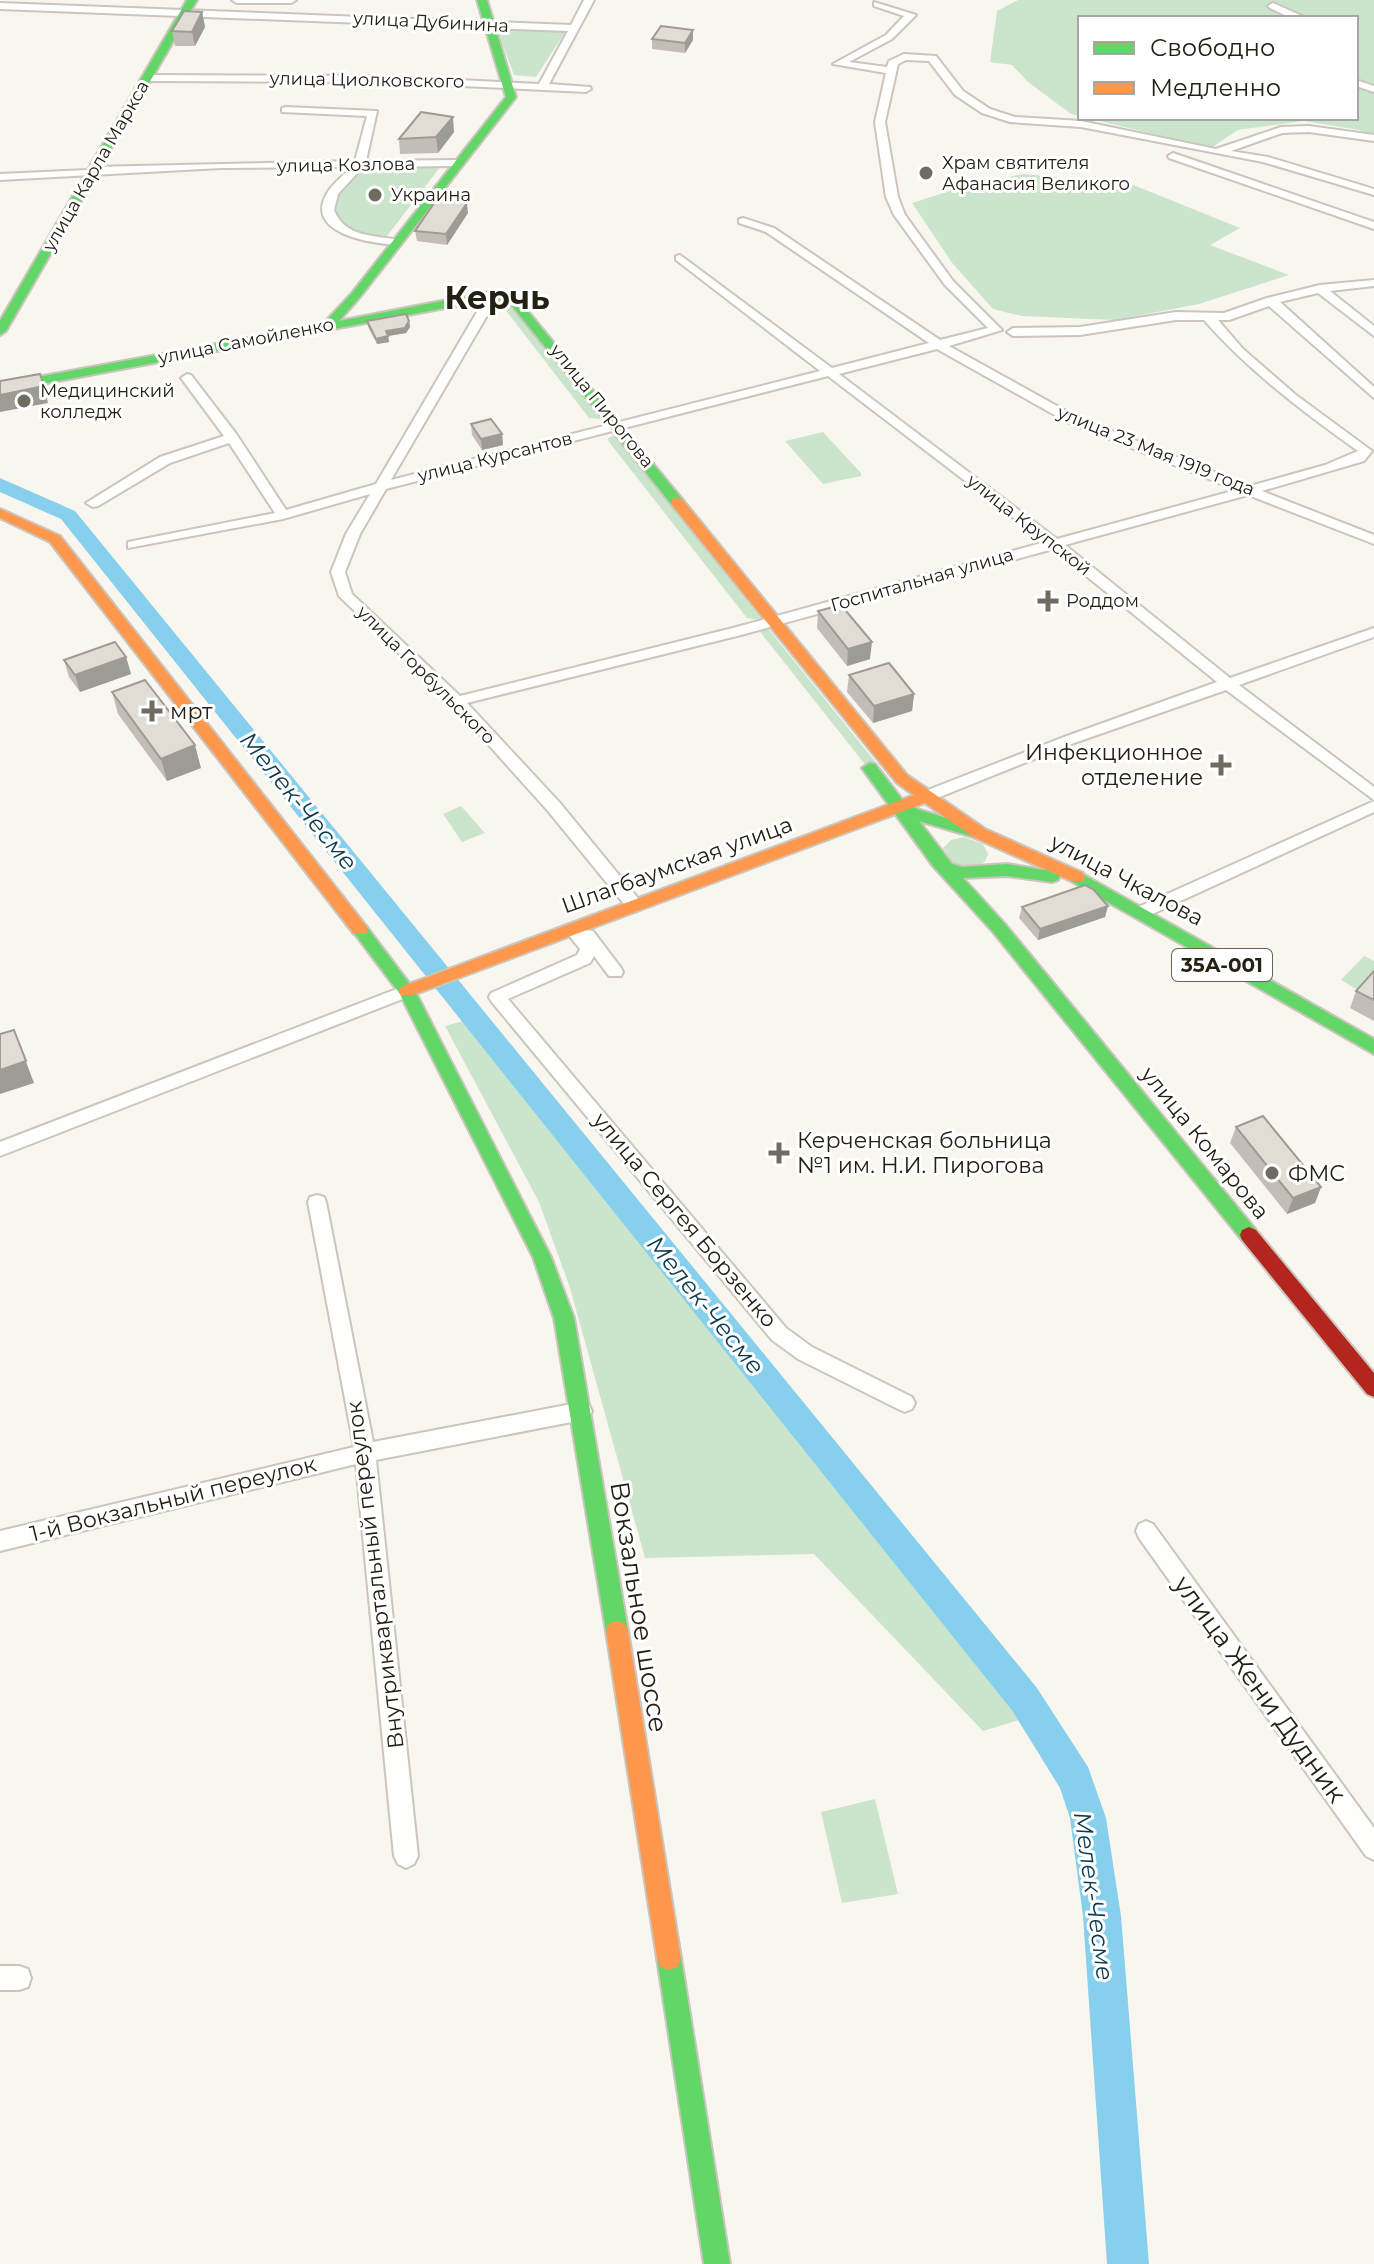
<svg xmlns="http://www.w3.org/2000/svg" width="1374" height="2264" font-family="Montserrat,sans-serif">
<rect width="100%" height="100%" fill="#f9f6ef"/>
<path fill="#cbe5cd" d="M1018 0H1374V136L1359 130 1304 121 1238 130 1211 148 1087 118H1356V18H1080V116L1071 114 1028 82 1012 65 990 62 997 11Z
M496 27 566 31 536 77 514 75Z
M441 166 387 236C364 235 347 232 334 212L336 199 364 167Z
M1023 174 1131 184 1240 228 1210 245 1289 275 1199 304 1115 320 1021 316 993 309 953 264 912 203 959 188Z
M505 298 600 419 589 418 500 303Z
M823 432 861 473V476L823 484 785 441Z
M614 435 761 618 760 620 747 618 609 442 608 438Z
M767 627 877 764 867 767 761 633 760 630Z
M461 806 485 833 462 842 443 814Z
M964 837 983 844 988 854C984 870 970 866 956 867L943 848 951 840Z
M1364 956 1374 961V974L1358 990 1341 980Z
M467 1020 1019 1720 983 1731 814 1554 645 1558 570 1288 539 1202 445 1026Z
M875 1799 898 1894 842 1903 821 1812Z"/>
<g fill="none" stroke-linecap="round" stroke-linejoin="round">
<path fill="#86d0ee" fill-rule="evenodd" d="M0 478 75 511 1037 1688 1088 1767 1106 1818 1121 1916 1149 2264H1107L1083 1916 1070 1818 1060 1788 1013 1712 61 519 0 492Z"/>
<g stroke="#cac6bd" stroke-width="4">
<path id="street" d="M232 0H296L291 3H237Z
M584 0H594L549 84 590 87 591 89 586 92 378 82 147 81 142 78 147 75 378 76 539 84 568 31 0 9V3L571 25Z
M874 2 916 15 892 39 849 62 887 67 889 61 904 54 936 56 963 91 990 109 1015 117 1081 121 1216 149 1281 127 1309 126 1374 135V141L1309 132 1282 133 1231 151 1268 157 1374 189V195L1263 162 1081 127 1010 122 982 113 955 95 929 61 906 60 898 64 885 122 898 197 905 215 953 281 1002 330 949 346 1077 417 1250 486 1325 465 1358 451C1302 411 1250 372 1204 320H1176L1080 335 1013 336 1007 332 1013 328 1080 327 1176 312 1224 313 1267 298 1320 285 1374 280V286L1330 291 1374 326V336L1318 293 1280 302 1374 387V398L1269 306 1229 320H1218L1243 349 1296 395 1372 451 1364 461 1262 491 1374 535V544L1248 495 1065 545 1230 678 1374 628V637L1239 685 1374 787V800L1226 690 1074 743 930 801H920L917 797 920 793 1064 737 1217 682 1053 549 741 635 467 703 560 803 641 902 643 906 635 912 629 910 548 811 452 704 339 596 331 572 346 534 370 494 283 519 128 548V542L133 541 275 513 229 443 170 463 98 506 93 507 86 503 160 457 224 436 181 378 187 374 191 375 237 435 286 510 376 484 487 295 493 291 499 295 391 480 820 371 676 260V256L680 255 832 368 929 343 766 232 739 223V219L743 218 774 228 940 340 988 328 945 285 894 215 886 197 875 122 886 73 833 64 886 35 904 16 874 6ZM937 349 1069 423 1236 490 1057 539 839 374ZM828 376 1045 542 733 628 460 696 352 594 345 572 360 534 386 489Z
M1273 3 1302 16 1304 18H1291L1270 8 1268 6Z
M1356 80 1374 86V92L1356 86Z
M286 107 377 111 366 161 458 160 463 163 458 166 363 167 338 194 334 210C345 238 374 235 400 240V244L396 245C370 243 300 233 329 190 335 182 344 175 351 167L221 168 0 180V174L87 170 92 167 355 161 367 116 282 112V108Z
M1173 153 1374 222V229L1169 158 1168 156Z
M1374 801V812L1148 916H1136L1134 912 1136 908Z
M572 923 583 930 593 931 621 968 623 972 621 976H609L594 956 590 963 508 999 786 1328 812 1347 912 1397 915 1403 912 1409 905 1412 898 1409 798 1359 772 1340 491 1001 489 997 491 993 577 955 580 949 564 929Z
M407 985 413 987 415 991 413 995 0 1156V1142Z
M317 1195 324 1197 326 1202 373 1442 582 1402 589 1405 592 1411 589 1417 582 1420 376 1460 418 1856 414 1864 406 1868 398 1864 394 1856 356 1464 0 1551V1531L354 1447 308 1202 310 1197Z
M1146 1521 1153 1524 1374 1828V1860L1366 1856 1139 1538 1136 1531 1139 1524Z
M0 1966H19L28 1969 31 1978 28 1987 19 1990H0Z"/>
</g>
<g stroke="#cac6bd" stroke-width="4">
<path id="fast" d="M187 0H197L6 331 0 335V321Z
M477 0H487L516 97 360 297 339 321 493 291 517 298 682 499V505H672L509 302 493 299 0 392V384L323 324 352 293 506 97Z
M870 763 875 764 904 802 920 810 983 829 985 833 977 838 919 821 952 864 962 867 1007 864 1058 872 1060 876 1058 880 1052 882 1007 876 963 878 1005 924 1256 1230 1258 1235 1256 1240H1242L993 932 933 866 862 768Z
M1077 871 1374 1039V1054L1071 881 1069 877 1071 873Z
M360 924 366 926 415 991 551 1257 574 1318 628 1631 625 1638 617 1641 609 1638 606 1631 554 1318 533 1257 400 994 352 930Z
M669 1946 678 1949 681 1958 730 2264H704L657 1958 660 1949Z"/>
</g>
<g stroke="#cac6bd" stroke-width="4">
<path id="slow" d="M677 498 682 499 907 775 985 829 1083 873 1085 877 1083 881H1071L973 837 925 803 413 995H401L399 991 401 987 914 795 897 783 672 505V499Z
M0 509 60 536 366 926 368 930 366 934H354L50 542 0 518Z
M617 1621 625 1624 628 1631 681 1958 678 1967 669 1970 660 1967 657 1958 606 1631 609 1624Z"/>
</g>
<g stroke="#cac6bd" stroke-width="4">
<path id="jam" d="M1249 1227 1256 1230 1374 1373V1397L1367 1394 1242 1240 1240 1235 1242 1230Z"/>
</g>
<use href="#street" fill="#fefefd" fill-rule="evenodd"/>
<use href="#fast" fill="#63d668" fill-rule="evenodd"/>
<use href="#slow" fill="#ff974d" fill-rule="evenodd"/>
<use href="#jam" fill="#b3261e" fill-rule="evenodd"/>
</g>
<path fill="#c2beb7" d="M202 12 205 27 195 46H175L172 31Z
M652 39 693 40 685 53 652 49Z
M454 132 438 153 400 154 399 139Z
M468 213 447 245 417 241 415 231Z
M367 321H409L410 327 406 333 388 336 389 342 377 344 368 327Z
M471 424 502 434 503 445 482 450 472 435Z
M818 611 870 659 847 666 817 628Z
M126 657 131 674 80 692 69 677 64 660Z
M849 675 914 694 912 711 873 723 847 692Z
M112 692 201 768 167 781 118 714Z
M1108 906 1105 917 1038 940 1019 918 1022 907Z
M1374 971V1021L1350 1008 1356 991Z
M1236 1127 1321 1187 1315 1203 1287 1214 1230 1143Z"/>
<path fill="#9e9b95" d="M202 12 205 27 195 46 192 32Z
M693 30V40L685 53V43Z
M453 117 454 132 438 153 436 137Z
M467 203 468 213 447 245 446 234Z
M409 321 410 327 406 333 388 336 389 342 377 344 376 339 386 331Z
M44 386 48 403 0 412V395Z
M502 434 503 445 482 450 481 439Z
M872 642 870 659 847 666 848 649Z
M126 657 131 674 80 692 75 675Z
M914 694 912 711 873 723 874 706Z
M195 745 201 768 167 781 161 759Z
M1108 906 1105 917 1038 940 1040 929Z
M14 1030 34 1083 0 1094V1070Z
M1321 1187 1315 1203 1287 1214 1293 1198Z"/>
<path fill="#e1ddd5" stroke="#9e9b95" stroke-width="2" d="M184 11 202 12 192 32 172 31Z
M661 26 693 30 685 43 652 39Z
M421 112 453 117 436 137 399 139Z
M437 199 467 203 446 234 415 231Z
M406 314 409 321 405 328 386 331 388 336 376 339 367 321Z
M40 374 44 386 0 395V381Z
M491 419 502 434 481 439 471 424Z
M841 605 872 642 848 649 818 611Z
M115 642 126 657 75 675 64 660Z
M889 663 914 694 874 706 849 675Z
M145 680 195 745 161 759 112 692Z
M1085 885 1094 890 1108 906 1040 929 1022 907Z
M1374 971V1000L1356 991Z
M14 1030 26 1061 0 1070V1034Z
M1263 1116 1321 1187 1293 1198 1236 1127Z"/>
<g fill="#6f6b61" stroke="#fff" stroke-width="3">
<circle cx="926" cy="173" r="8"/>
<circle cx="375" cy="195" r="8"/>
<circle cx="24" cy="401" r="8"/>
<path d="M1044 589h8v8h8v8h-8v8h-8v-8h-8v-8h8z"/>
<path d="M148 699h8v8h8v8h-8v8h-8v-8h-8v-8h8z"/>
<path d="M1217 753h8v8h8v8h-8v8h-8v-8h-8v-8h8z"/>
<path d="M775 1141h8v8h8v8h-8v8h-8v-8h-8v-8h8z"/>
<circle cx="1272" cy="1173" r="8"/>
</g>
<g text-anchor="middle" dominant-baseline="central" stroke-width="6" stroke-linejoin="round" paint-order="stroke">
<g font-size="18" fill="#242014" stroke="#fff">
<text transform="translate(431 22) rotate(3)">улица Дубинина</text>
<text transform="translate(367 80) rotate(1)">улица Циолковского</text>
<text transform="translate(346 165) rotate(-1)">улица Козлова</text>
<text transform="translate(96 166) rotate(-60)">улица Карла Маркса</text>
<text transform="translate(246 341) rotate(-11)">улица Самойленко</text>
<text transform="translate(602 406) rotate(51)">улица Пирогова</text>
<text transform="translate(1156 451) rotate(22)">улица 23 Мая 1919 года</text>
<text transform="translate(495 457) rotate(-14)">улица Курсантов</text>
<text transform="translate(1029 525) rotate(38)">улица Крупской</text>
<text transform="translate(922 580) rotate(-16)">Госпитальная улица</text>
<text transform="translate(426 675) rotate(45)">улица Горбульского</text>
</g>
<g font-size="18" fill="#242014" stroke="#fff" text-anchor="start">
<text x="942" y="163">Храм святителя<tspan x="942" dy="21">Афанасия Великого</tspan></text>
<text x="391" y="195">Украина</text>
<text x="40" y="391">Медицинский<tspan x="40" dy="21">колледж</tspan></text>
<text x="1066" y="601">Роддом</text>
</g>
<rect fill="#fff" stroke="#66635a" stroke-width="2" x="1172" y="949" width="100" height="32" rx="6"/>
<g font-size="20" font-weight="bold" fill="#242014">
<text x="1222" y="965">35А-001</text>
</g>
<g font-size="22" fill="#242014" stroke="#fff" text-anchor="start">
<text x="170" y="711">мрт</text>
<text x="1203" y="752" text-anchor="end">Инфекционное<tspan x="1203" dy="25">отделение</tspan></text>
<text x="797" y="1140">Керченская больница<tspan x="797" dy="25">№1 им. Н.И. Пирогова</tspan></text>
<text x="1288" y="1173">ФМС</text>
</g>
<g font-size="22" fill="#242014" stroke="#fff">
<text transform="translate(677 865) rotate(-20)">Шлагбаумская улица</text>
<text transform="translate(1127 880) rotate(28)">улица Чкалова</text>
<text transform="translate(1205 1143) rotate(51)">улица Комарова</text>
<text transform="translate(685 1220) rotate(50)">улица Сергея Борзенко</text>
<text transform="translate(173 1499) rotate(-14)">1-й Вокзальный переулок</text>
<text transform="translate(375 1575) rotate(-97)">Внутриквартальный переулок</text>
</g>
<g font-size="24" font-style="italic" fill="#093a4d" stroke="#fff">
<text transform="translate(299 801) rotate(51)">Мелек-Чесме</text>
<text transform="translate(706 1305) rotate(51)">Мелек-Чесме</text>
<text transform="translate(1094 1896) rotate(82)">Мелек-Чесме</text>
</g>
<g font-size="26" fill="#242014" stroke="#fff">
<text transform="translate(639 1607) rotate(81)">Вокзальное шоссе</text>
<text transform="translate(1260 1689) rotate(54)">улица Жени Дудник</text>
</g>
<g font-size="32" font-weight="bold" fill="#242014" stroke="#fff">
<text x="497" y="297">Керчь</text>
</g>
</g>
<rect x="1078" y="16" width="280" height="104" fill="#ffffff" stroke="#a7a6a1" stroke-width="2"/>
<rect x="1094" y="42" width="40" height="12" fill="#63d668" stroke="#a7a6a1" stroke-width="2"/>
<text x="1150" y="56" font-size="24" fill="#242014">Свободно</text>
<rect x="1094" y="82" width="40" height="12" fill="#ff974d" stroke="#a7a6a1" stroke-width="2"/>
<text x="1150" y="96" font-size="24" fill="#242014">Медленно</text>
</svg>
